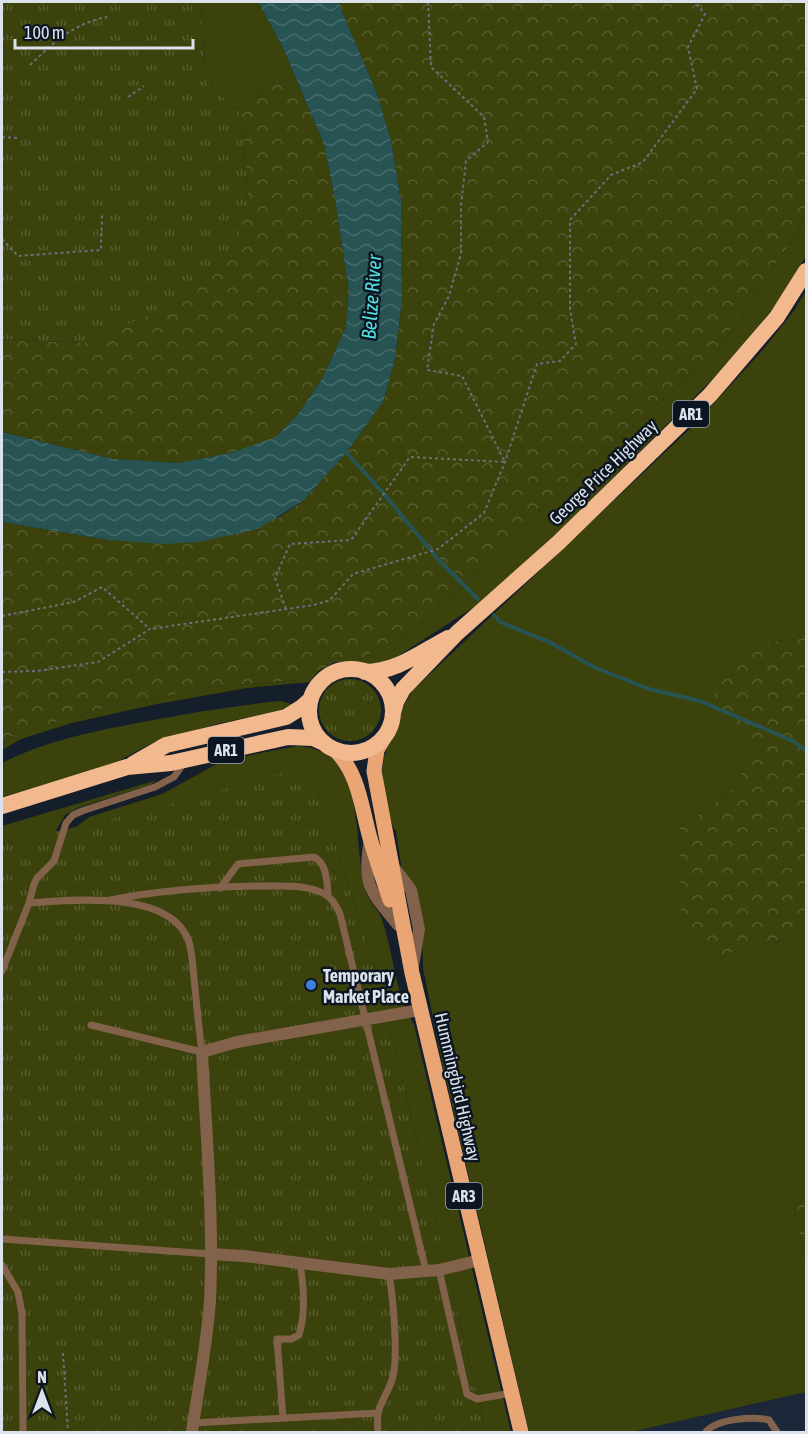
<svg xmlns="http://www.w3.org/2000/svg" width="808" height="1434" font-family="'Asap Condensed',sans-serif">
<defs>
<pattern id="forest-crowns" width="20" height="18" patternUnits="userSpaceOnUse" patternTransform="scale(1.5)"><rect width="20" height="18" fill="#3c420c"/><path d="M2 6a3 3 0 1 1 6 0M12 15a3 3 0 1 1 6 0" fill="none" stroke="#585d30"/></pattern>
<pattern id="park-tufts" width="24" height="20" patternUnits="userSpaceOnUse" patternTransform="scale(1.5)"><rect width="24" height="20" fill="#3c420c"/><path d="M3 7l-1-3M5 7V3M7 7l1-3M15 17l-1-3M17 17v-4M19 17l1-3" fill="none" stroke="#585d30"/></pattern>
<pattern id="water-waves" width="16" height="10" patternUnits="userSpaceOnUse" patternTransform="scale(1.5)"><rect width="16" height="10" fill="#275353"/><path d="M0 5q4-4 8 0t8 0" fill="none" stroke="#466b6c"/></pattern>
</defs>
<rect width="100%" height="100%" fill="#151e2b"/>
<path fill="#1b283a" d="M806 1392V1432H631Z"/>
<path fill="#3c420c" d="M201 2H258L282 46 295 77 265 87 241 114 206 82Z
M806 215V255L800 268 778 302 723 369 562 528 485 600 387 663 368 664 356 662 412 631 464 585 566 486 721 347 740 315 800 229Z
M806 291V638L751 644 720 719 750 743 739 785 679 829 710 958 806 933V1199L794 1206 806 1267V1392L631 1432H529L443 1067 423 968 422 929 402 871 396 831 392 825 385 796 382 772 384 757 398 715 413 690 695 424 761 352 793 312Z
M312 679 310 682 247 688 152 705 72 723 21 739 2 750V739L8 736 85 713 211 687Z
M281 701 291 704 281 710 217 724 154 742 113 764 2 797V763C49 739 101 730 153 720 195 712 238 705 281 701Z
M298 746C370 750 351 845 366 892 370 902 379 910 382 920 391 946 394 974 402 1000 405 1008 410 1016 414 1025L511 1432H486L379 981 315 780 157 808 76 827 89 817 162 794 224 760Z
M157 780 150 785 77 808 65 815 55 832 2 844V826Z"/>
<path fill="url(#forest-crowns)" d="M338 2H806V215L800 229 740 315 721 347 566 486 464 585 412 631 356 662H335L318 671 312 679 211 687 85 713 2 739V522L109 540 278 518 303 501 346 453 383 402 395 359 402 299 401 201 391 141 378 96Z
M295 77 324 144 335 199 349 291 346 327 322 379 298 414 276 437 255 446 231 453 178 463 113 459 2 432V339L84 343 248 198 241 114 265 87Z
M806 638V933L711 958 681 919 679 829 739 785 749 743 720 719 711 681 750 644Z
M806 1199V1267L794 1206Z"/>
<path fill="url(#park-tufts)" d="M2 2H201L206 82 241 114 248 198 234 254 186 299 84 343 2 339Z
M319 710a31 31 0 1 1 62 0a31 31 0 1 1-62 0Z
M292 770 315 780 379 981 486 1432H2V844L157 808Z"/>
<path fill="url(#water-waves)" d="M258 2H338L378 96 391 141 401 201 402 299 395 359 383 402 346 453 303 501 258 529 199 542 163 544 109 540 2 522V432L113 459 178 463 231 453 276 437 298 414 322 379 346 327 349 291 335 199 324 144 282 46Z"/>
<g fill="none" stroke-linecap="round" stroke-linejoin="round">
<path stroke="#275353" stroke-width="4" d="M344 450 384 494 437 558 478 599
M494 615 500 622 549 642 594 667 649 689 700 701 793 741 806 751"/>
<path stroke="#68707b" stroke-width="2" stroke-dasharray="3 3" stroke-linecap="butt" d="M428 2 431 67 484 117 488 142 466 161 461 206V254L449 296 434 324 427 370 462 376 505 462
M30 65C53 43 74 23 107 17
M128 97 144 86
M2 137 18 138
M2 239 18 256 101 250 102 215
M286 609 275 578 290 544 351 540 410 457 505 462
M2 616 74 602 102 587 150 629
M2 672 37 671 98 662 150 629 314 605 330 600 353 574 438 549 484 513 505 462 537 364 560 361 576 344 570 309V220L611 175 643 162 697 89 688 47 705 14 694 2
M63 1353 68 1432"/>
<path stroke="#82624a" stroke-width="7" d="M220 888 238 864 314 857C327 863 327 882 328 895
M110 900C162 890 215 886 268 886 284 886 302 885 318 891 330 895 335 903 340 914L426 1271
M29 903C71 900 172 889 189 942 193 956 193 973 195 988 197 1009 199 1030 202 1052L91 1025
M2 971 29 903 34 884 37 878 54 861 66 823 73 815 82 811 155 787 174 777 183 764
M2 1239 211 1254
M2 1265 18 1292 22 1314 23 1432
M439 1270 467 1394 477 1399 512 1393
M283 1418 277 1339H291L299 1335C306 1312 304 1287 300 1264
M193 1423 378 1413
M378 1432C375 1405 384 1403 392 1380 399 1359 393 1297 389 1274
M706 1432C716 1419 753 1416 769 1420L777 1432"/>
<path stroke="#82624a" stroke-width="12" d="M370 839C362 885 370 891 398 925
M392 865 411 890 419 929 413 966
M211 1254 244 1256 389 1274 439 1270 480 1260
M192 1432C198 1389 207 1345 210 1300 214 1218 206 1134 202 1052L237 1042 420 1010"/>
<path stroke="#e9a674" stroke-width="15" d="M385 736 377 750 374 771 412 973 521 1432
M334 749C359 773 361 806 370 838 376 859 383 879 390 900"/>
<path stroke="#f2b88e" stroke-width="16" d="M309 711a42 42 0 1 1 84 0a42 42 0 1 1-84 0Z
M365 672C397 672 421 652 448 638
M393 713 396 702 403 689 457 633 558 543 710 395 777 317 806 271
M133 764 166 745 286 717 302 707 311 699
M2 806 127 767 171 763 288 737 313 738 324 743"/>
</g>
<circle fill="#3f7fe0" stroke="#0c1522" stroke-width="2" cx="311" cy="985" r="6"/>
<g text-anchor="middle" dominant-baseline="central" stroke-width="5" stroke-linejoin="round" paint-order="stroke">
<g fill="#0c1522" stroke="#9da4af" stroke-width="1.5">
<rect x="673" y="401" width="36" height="26" rx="4.5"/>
<rect x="208" y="737" width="36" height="26" rx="4.5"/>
<rect x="446" y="1183" width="36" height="26" rx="4.5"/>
</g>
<g font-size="16" font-weight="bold" fill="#dbe2eb">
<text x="691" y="414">AR1</text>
<text x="226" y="750">AR1</text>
<text x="464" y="1196">AR3</text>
</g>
<g font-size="18" fill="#dbe2eb" stroke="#0c1522">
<text transform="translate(603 472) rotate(-44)">George Price Highway</text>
<text transform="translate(458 1087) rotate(77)">Hummingbird Highway</text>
</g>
<g font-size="18" font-weight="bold" fill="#dbe2eb" stroke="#0c1522" text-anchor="start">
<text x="323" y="975">Temporary<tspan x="323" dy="21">Market Place</tspan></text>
</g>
<g font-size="20" font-style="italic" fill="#52e1e2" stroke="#0c1522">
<text transform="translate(371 297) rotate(-86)">Belize River</text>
</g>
</g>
<rect width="808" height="1434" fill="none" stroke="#dbe2eb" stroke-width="6"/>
<g transform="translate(42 1392)" stroke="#0c1522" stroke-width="4.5" paint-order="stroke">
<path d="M0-4.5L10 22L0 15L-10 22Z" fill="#dbe2eb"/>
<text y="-9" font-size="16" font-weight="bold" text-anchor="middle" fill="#dbe2eb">N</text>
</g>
<path d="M15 39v9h178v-9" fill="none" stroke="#dbe2eb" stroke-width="3"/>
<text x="24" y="39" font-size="18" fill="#dbe2eb" stroke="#0c1522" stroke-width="4.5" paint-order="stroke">100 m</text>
</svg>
